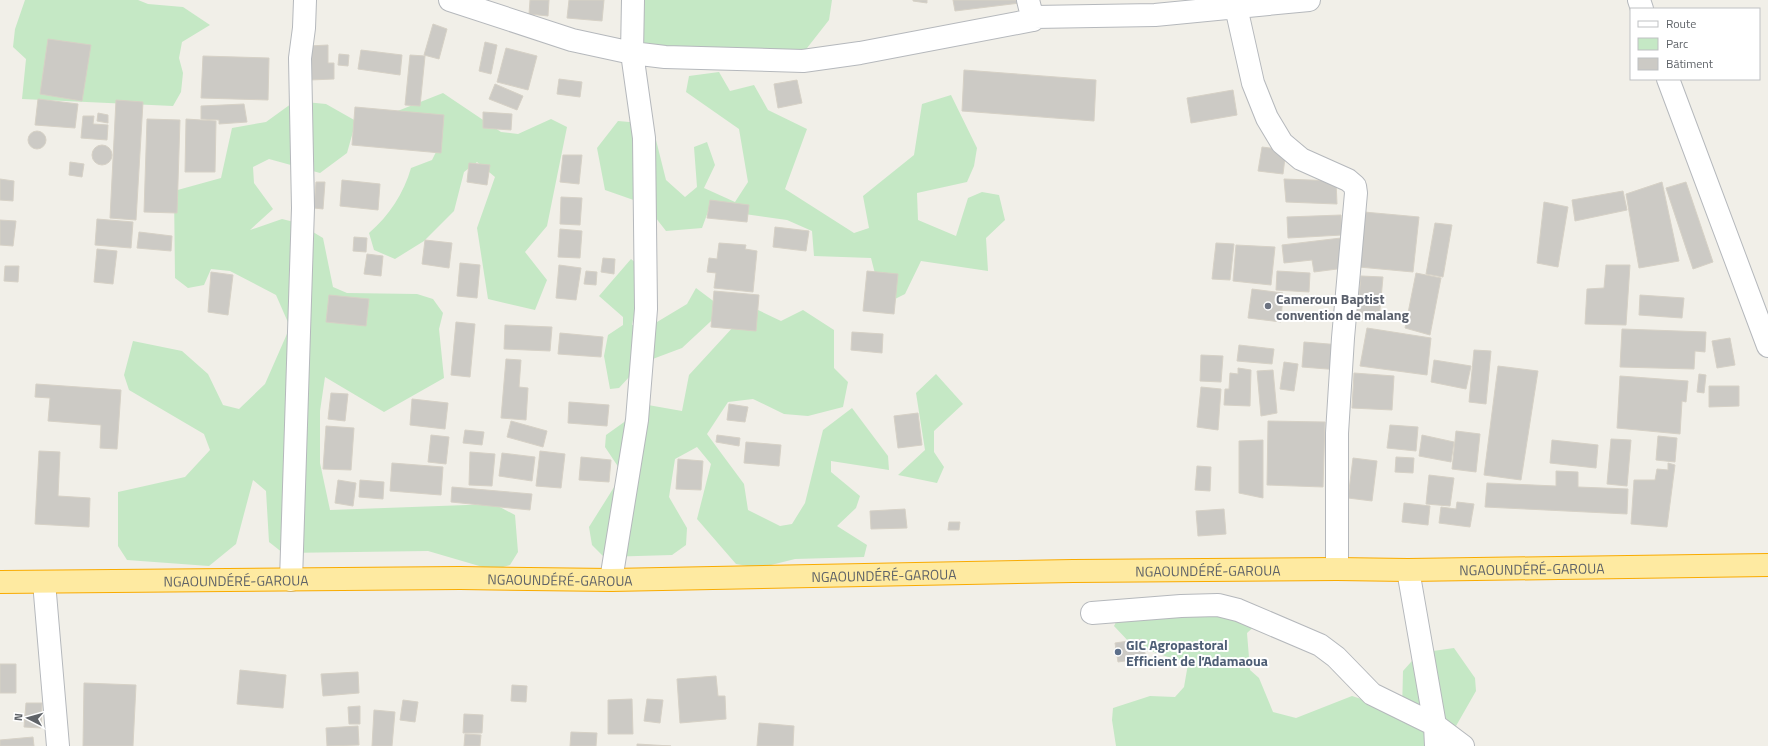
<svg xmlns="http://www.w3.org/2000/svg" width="1768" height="746" font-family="'Titillium Web',sans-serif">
<rect width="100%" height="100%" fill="#f1efe8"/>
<path fill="#c5e8c5" d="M25 0H138L148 4 183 7 210 25 182 42 179 58 183 73 181 92 173 106 22 99 26 59 13 47 15 29Z
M628 0H832L829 20 800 57 631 64Z
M719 72 730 91 754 85 768 110 807 129 785 189 854 233 869 228 863 196 914 155 922 104 951 95 977 148 974 166 967 182 917 193 918 220 956 236 968 198 982 192 999 195 1005 220 986 238 988 271 921 261 905 294 883 305 871 258 814 256 812 231 787 220 709 209 702 228 666 231 645 204 605 190 597 148 618 121 652 124 666 180 685 197 697 187 694 147 707 142 715 165 704 188 735 202 748 182 739 129 686 92 689 76Z
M443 93 501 132 518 134 551 119 567 127 547 226 525 252 547 280 535 310 488 299 477 228 495 177 477 162 464 172 454 211 424 241 395 259 374 250 369 233C389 216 404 193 411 168L432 160 440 144 395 112Z
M295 101 326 104 356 121 347 153 320 173 269 159 253 167 254 183 273 209 250 230 282 219 298 223 323 238 333 287 347 293 417 294 433 299 443 313 439 329 444 378 384 412 325 377 320 411V463L330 510 494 504 515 515 518 552 510 565 493 570 428 551 283 553 269 542 266 491 253 480 236 544 209 566 127 560 118 546V492L185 477 210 450 204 434 129 390 124 375 133 341 182 351 208 374 223 405 239 409 265 384 290 327 276 295 230 271 211 269 204 285 188 288 175 278 174 191 221 178 232 128 266 122Z
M631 259 643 269 632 325 657 322 687 304 696 288 724 309 682 348 642 363 619 388 610 389 604 356 608 335 623 325V317L599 296Z
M758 310 781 321 803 310 834 330V368L848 382 843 407 808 416 784 414 753 399 728 402 707 434 744 484 748 510 780 526 792 524 805 503 823 430 852 408 888 456 889 470 831 461V472L860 496 856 508 837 526 867 545 864 557 795 559 759 568 736 564 697 519 711 464 697 447 675 459 669 497 687 528 686 545 672 555 604 557 592 545 589 527 616 484 619 468 605 447 606 435 648 405 682 411 689 375 746 313Z
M936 374 963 404 934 431V452L944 467 937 483 898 475 925 450 916 393Z
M1202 609 1259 622 1247 633 1250 670 1259 678 1273 712 1296 718 1352 696 1402 712 1403 671 1419 653 1454 648 1475 678 1476 691 1456 726 1460 746H1116L1112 720 1113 708 1150 696 1175 697 1184 687 1188 664 1131 644 1114 626 1119 616Z"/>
<path fill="#cccac5" stroke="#d6d1c6" d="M530 0H549L548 16 529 14Z
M569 0H604L602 21 567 18Z
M913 0H927V3L913 1Z
M953 0H1020V3L955 11Z
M433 24 447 29 439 59 424 55Z
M48 39 91 45 82 101 40 94Z
M485 42 497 45 491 74 479 71Z
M328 45V63H334V79L310 80 309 46Z
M506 48 537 56 528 90 497 82Z
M361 50 402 55 400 75 358 69Z
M339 54 349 55 348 66 338 65Z
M410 55 425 56 420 106 405 105Z
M203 56 269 58 268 100 201 98Z
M964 70 1096 80 1094 121 962 111Z
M559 79 582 82 580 97 557 94Z
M797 80 802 103 778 108 774 84Z
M495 84 523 96 517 110 489 99Z
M1233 90 1237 115 1191 123 1187 98Z
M38 99 78 104 75 128 35 125Z
M116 100 143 102 136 220 110 218Z
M244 104 247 122 219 124V120L201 119V106Z
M355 107 444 115 441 153 352 145Z
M483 112 512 114 511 130 483 128Z
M98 113 108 115V123L97 121Z
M83 116H94L93 124 108 125 107 140 81 138Z
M147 119 180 120 177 213 144 212Z
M186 119 216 121 215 172H185Z
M28 140a9 9 0 1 1 18 0a9 9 0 1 1-18 0Z
M92 155a10 10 0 1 1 20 0a10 10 0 1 1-20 0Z
M1262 147 1286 150 1283 174 1258 171Z
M563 155H582L579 184 560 182Z
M70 162 84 164 82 177 69 175Z
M469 163 490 165 487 185 467 182Z
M0 179 14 181 13 201 0 200Z
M1284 179 1336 181 1337 204 1286 202Z
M342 180 380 184 378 210 340 206Z
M316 182H325L323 209 314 208Z
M1662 182 1679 261 1639 268 1626 194Z
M1686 182 1713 262 1693 269 1666 188Z
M1623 191 1627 210 1575 221 1572 200Z
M561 197 582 198 580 225 560 224Z
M710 200 749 205 747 222 707 218Z
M1544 202 1568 207 1558 267 1537 263Z
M1364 212 1419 217 1413 272 1359 267Z
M1341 215 1342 235 1288 238 1287 217Z
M97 219 133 222 131 248 95 245Z
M0 220 16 221 13 246 0 245Z
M1435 223 1452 225 1443 277 1426 274Z
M775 227 809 231 806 251 773 247Z
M560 229 582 231 580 258 558 257Z
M139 232 172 236 171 251 137 248Z
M354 237 367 238 366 252 353 251Z
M1341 238 1345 268 1314 272 1312 260 1284 263 1282 245Z
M425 240 452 243 449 268 422 264Z
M719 243 746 245 745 249 757 251 753 292 714 288 716 273 707 272 709 258 717 259Z
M1216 243 1234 244 1230 280 1212 279Z
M1236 245 1275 247 1271 285 1233 281Z
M97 249 117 251 113 284 94 282Z
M367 254 383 256 381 276 364 274Z
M603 258 615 259 614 274 601 272Z
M460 263 480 265 477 298 457 296Z
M559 265 581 268 576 300 556 298Z
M1606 265H1630L1626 325 1585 324 1587 289 1604 288Z
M5 266H19L18 282 4 281Z
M586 271 597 272 596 285 584 284Z
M867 271 898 274 894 314 863 311Z
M1277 271 1310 273 1309 292 1276 290Z
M211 272 233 275 228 315 208 312Z
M1416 273 1441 278 1430 335 1405 328Z
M1361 276 1383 277 1379 320 1357 318Z
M1252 289 1283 293 1281 322 1248 318Z
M714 291 759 295 756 331 711 327Z
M329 295 369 299 366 326 326 322Z
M1640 295 1684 298 1682 318 1639 315Z
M456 322 475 324 470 377 451 375Z
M505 325 552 327 550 351 504 349Z
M1367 328 1431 338 1427 375 1360 366Z
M1622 329 1706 332 1705 352 1695 351 1694 369 1620 367Z
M852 332 883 334 882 353 851 350Z
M560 333 603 337 601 357 558 354Z
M1730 338 1735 365 1717 368 1712 341Z
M1304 342 1341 345 1340 370 1302 367Z
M1239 345 1274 349 1272 364 1237 361Z
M1474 350 1491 351 1486 404 1469 402Z
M1201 355 1223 356 1221 382 1200 381Z
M506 359 521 360 519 387 528 388 526 420 501 418Z
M1434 360 1471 366 1466 389 1431 382Z
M1284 362 1298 364 1294 391 1280 389Z
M1498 366 1538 371 1521 480 1484 475Z
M1238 368 1251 370 1250 406 1224 405 1225 389H1229L1230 373 1238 374Z
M1273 370 1277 413 1261 416 1257 371Z
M1354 373 1394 376 1392 410 1352 408Z
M1699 374 1706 375 1704 393 1697 392Z
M1620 376 1688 381 1686 402 1682 401 1680 434 1617 428Z
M36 384 121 390 117 449 100 448 101 425 48 421 50 398 35 397Z
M1709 386H1739V406L1709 407Z
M1201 387 1221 389 1218 430 1197 427Z
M331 393 348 394 345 421 328 419Z
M412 399 448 403 445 429 410 425Z
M569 402 609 405 607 426 568 423Z
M729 404 748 407 745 422 727 420Z
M918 413 922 445 898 448 894 416Z
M511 421 547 431 543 447 507 437Z
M1268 421 1325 422 1323 487 1267 485Z
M1390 425 1418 427 1416 451 1387 448Z
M326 426 354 428 351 470 323 469Z
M465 430 484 432 482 445 463 443Z
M1456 431 1480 434 1476 472 1452 469Z
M431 435 449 437 446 464 428 462Z
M717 435 740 438 739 446 716 442Z
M1422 435 1454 442 1451 462 1419 456Z
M1658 436 1677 438 1675 462 1656 460Z
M1611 439 1631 440 1627 486 1607 484Z
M1263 440V498L1239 493V441Z
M1552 440 1598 445 1596 468 1550 463Z
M746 442 781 445 779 466 744 463Z
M39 451 60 452 58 496 90 498 89 527 35 524Z
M540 451 565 454 561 488 536 486Z
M470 452 495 454 492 486 469 485Z
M502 453 535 457 532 481 499 476Z
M581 457 611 460 609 482 579 480Z
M1396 457 1414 458 1413 473 1395 472Z
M1353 458 1377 461 1372 501 1348 498Z
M678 459 703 461 701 490 676 489Z
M392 463 443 467 441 495 390 491Z
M1668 463 1675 465 1667 527 1631 524 1634 480H1655L1657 469 1668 470Z
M1197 466 1211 467 1210 491 1195 490Z
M1556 471 1578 472V487L1628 489 1627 514 1485 507 1487 483 1556 486Z
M1429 475 1454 478 1450 506 1426 504Z
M338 480 356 483 353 506 335 503Z
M360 480 384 482 383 499 359 497Z
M452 487 532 494 530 510 451 502Z
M1457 502 1474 504 1470 527 1439 523 1441 507 1456 509Z
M1404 503 1430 506 1428 525 1402 522Z
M905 509 907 528 871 529 870 511Z
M1224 509 1226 534 1198 536 1196 511Z
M949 522H960L959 530H948Z
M1142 639 1146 658 1118 662 1115 643Z
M0 664H16V693H0Z
M240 670 286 675 283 708 237 704Z
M358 672 359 693 323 696 321 674Z
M716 676 718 696H725L726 719 680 723 677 679Z
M84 683 136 685 133 746H83Z
M512 685 527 686 526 702 511 701Z
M632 699 633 734H608V700Z
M647 699 663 700 660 723 644 721Z
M403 700 418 702 415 722 400 720Z
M26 703H42L41 728 24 727Z
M360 706V724H349L348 707Z
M374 710 395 712 392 746H372Z
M464 714 483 715 482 733H463Z
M759 723 794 726 793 746H757Z
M358 726 359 745 327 746 326 728Z
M571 732 597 733 596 746H570Z
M465 734 481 735 480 746H464Z
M33 737 34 746H0V740Z
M637 744 671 746H637Z"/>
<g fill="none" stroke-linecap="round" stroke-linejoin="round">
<g stroke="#b5b8bc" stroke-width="24">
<path id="minor" d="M450 0 572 40 632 53 665 57 803 61 860 53 1033 20 1034 17 1155 15 1309 0
M1028 0 1033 20
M1639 0 1642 9
M1236 7 1253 83 1267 118 1282 143 1301 159 1348 180 1355 186 1356 193 1343 338 1337 433V569
M1668 79 1768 346
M1408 570 1435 725 1436 746
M291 580 303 208 300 58 304 28 305 0
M611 580 637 420 646 309 644 138 632 53 633 0
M44 582 58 746
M1092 613 1181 606 1218 605 1238 610 1320 645 1336 657 1372 694 1435 725 1463 746"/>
</g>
<g stroke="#f9ab00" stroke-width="24">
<g id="trunk">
<path id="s1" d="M0 582 460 578 611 580 1073 571 1337 569 1408 570 1768 565"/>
</g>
</g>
<use href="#minor" stroke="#fff" stroke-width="22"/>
<use href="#trunk" stroke="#feeaa1" stroke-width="22"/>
</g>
<circle fill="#6b7280" stroke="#fff" stroke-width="1.5" cx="1268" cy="306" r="4"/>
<circle fill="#5c6f8a" stroke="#fff" stroke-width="1.5" cx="1118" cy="652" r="4"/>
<g text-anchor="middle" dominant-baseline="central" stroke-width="4" stroke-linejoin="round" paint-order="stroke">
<g font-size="14" font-weight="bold" fill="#5b616d" stroke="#fff" text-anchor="start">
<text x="1276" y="298">Cameroun Baptist<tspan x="1276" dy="16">convention de malang</tspan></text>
</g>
<g font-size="14" fill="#5f6368" stroke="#fff">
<text stroke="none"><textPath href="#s1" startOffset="1532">NGAOUNDÉRÉ-GAROUA</textPath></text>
<text stroke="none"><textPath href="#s1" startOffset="1208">NGAOUNDÉRÉ-GAROUA</textPath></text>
<text stroke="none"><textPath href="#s1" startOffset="884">NGAOUNDÉRÉ-GAROUA</textPath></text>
<text stroke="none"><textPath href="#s1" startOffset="560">NGAOUNDÉRÉ-GAROUA</textPath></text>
<text stroke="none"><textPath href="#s1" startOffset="236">NGAOUNDÉRÉ-GAROUA</textPath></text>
</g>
<g font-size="14" font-weight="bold" fill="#4e5e75" stroke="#fff" text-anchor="start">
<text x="1126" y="644">GIC Agropastoral<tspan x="1126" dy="16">Efficient de ľAdamaoua</tspan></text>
</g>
</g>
<rect x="1630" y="8" width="130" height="72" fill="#ffffff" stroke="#bfc1c3"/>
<rect x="1638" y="21" width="20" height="6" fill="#ffffff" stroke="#bfc1c3"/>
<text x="1666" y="28" font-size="12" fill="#5f6368">Route</text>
<rect x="1638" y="38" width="20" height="12" fill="#c5e8c5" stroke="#bfc1c3"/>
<text x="1666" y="48" font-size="12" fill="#5f6368">Parc</text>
<rect x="1638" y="58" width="20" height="12" fill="#cccac5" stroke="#bfc1c3"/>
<text x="1666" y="68" font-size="12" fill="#5f6368">Bâtiment</text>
<g transform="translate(28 718) rotate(276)" stroke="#ffffff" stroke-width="3" paint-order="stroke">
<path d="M0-3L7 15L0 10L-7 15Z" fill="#5f6368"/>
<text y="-6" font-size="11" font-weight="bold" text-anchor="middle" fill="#5f6368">N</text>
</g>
</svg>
